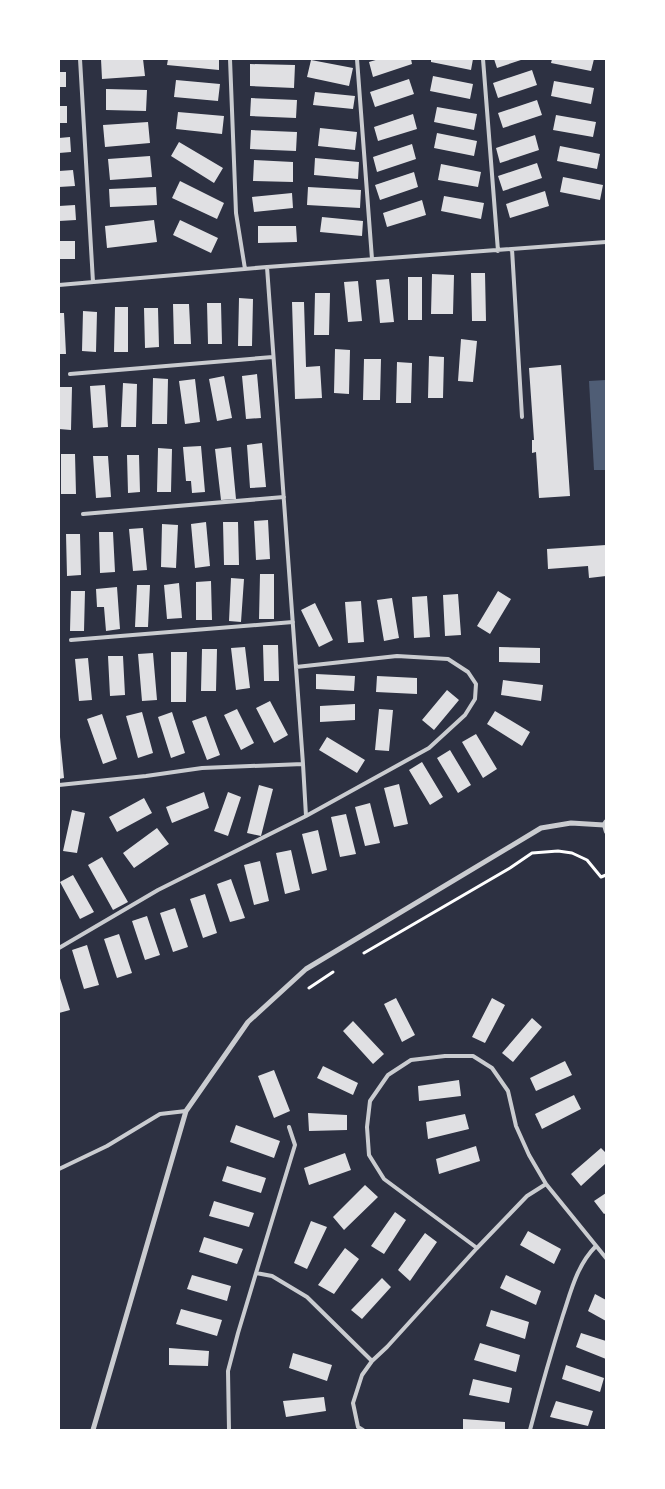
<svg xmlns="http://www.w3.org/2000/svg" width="665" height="1489" font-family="Inter,sans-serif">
<rect width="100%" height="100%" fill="#2d3142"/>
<path fill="#4f5d75" d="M606 380V470H594L589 381Z"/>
<path fill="#e0e0e3" d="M101 59H143L145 76 102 79Z
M168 59H219V70L167 65Z
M379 59H411L412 64 373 77 369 62Z
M431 59H473L471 70 431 62Z
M494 59H524L497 68Z
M552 59H594L591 71 551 63Z
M311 60 353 68 349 86 307 77Z
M250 64 295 65 294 88 250 86Z
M532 70 537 85 498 98 493 83Z
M59 72H66V87H59Z
M433 76 473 84 470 99 430 91Z
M409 79 414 94 375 107 370 92Z
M176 80 220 84 218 101 174 97Z
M554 81 594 88 591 104 551 96Z
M106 89 147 90 146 111 106 110Z
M315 92 355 96 353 109 313 105Z
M251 98 297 100 296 118 250 116Z
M537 100 542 115 503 128 498 113Z
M59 106H67V123H59Z
M437 107 477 114 474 130 434 122Z
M178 112 224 116 222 134 176 129Z
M413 114 417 129 378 141 374 127Z
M556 115 596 122 593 137 553 130Z
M148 122 150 143 105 147 103 125Z
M320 128 357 132 355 150 318 146Z
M251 130 297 132 296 151 250 149Z
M437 133 477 141 474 156 434 148Z
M535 135 539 150 500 163 496 148Z
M70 137 71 152 59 153V138Z
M179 142 223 168 214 183 171 156Z
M412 144 416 159 377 172 373 157Z
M560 146 600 154 597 169 557 161Z
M150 156 152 177 110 180 108 159Z
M315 158 359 162 358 179 314 175Z
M254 160 293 162V182L253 181Z
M537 163 542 178 503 191 498 176Z
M441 164 481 172 478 187 438 180Z
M73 170 75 186 59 187V171Z
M414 172 418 187 380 200 375 185Z
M563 177 603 185 600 200 560 192Z
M180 181 224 203 217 219 172 198Z
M156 187 157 205 110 207 109 189Z
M308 187 361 190 360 208 307 205Z
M545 191 549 206 510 218 506 204Z
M292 193 293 208 254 212 252 197Z
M444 196 484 203 481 219 441 211Z
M422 200 426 215 387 227 383 213Z
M75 205 76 220 59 221V206Z
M322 217 363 221 362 236 320 232Z
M154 220 157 242 107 248 105 226Z
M180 220 218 238 211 253 173 235Z
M258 226H296L297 242 258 243Z
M59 241H75V259H59Z
M471 273H485L486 321H472Z
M432 274 454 275 453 314H431Z
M408 277H422V320H408Z
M389 279 394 322 380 323 376 280Z
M358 281 362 321 348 322 344 282Z
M315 293H330L329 335H314Z
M239 298 253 299 252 346H238Z
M292 302H304L306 367 320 366 322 398 295 399Z
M207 303H221L222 344H208Z
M173 304H189L191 344H174Z
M115 307H128V352H114Z
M144 308H158L159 347 145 348Z
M83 311 97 312 96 352 82 351Z
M59 313H64L66 354H59Z
M461 339 477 341 473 382 458 381Z
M335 349 350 350 349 394 334 393Z
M429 356 444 357 443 398H428Z
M364 359H381L380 400H363Z
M397 362 412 363 411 403H396Z
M561 365 570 496 539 498 536 452 532 453V440H534L529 368Z
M257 374 261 418 246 419 242 376Z
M224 376 232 418 217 421 209 379Z
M153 378 168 379 167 424H152Z
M195 379 200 422 185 424 179 381Z
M123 383 137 384 136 427H121Z
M105 385 108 427 93 428 90 386Z
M59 387H72L71 430 59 429Z
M262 443 266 487 250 488 247 445Z
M201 446 205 492 192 493 191 481H186L183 447Z
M231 447 236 499 221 500 215 449Z
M158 448 172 449 171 492H157Z
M61 454H75L76 494H61Z
M127 455H139L140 492 128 493Z
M93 456H108L111 497 96 498Z
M268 520 270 559 256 560 254 521Z
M206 522 210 566 195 568 191 524Z
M223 522H238L239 565H224Z
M162 524 178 525 176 568 161 567Z
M143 528 147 570 133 571 129 529Z
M99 532H113L115 572 100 573Z
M66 534H80L81 575 67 576Z
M606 545V576L589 578 588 566 548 569 547 549Z
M260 574H274V619H259Z
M231 578 244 579 241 622 229 621Z
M211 581 212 620H196V582Z
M179 583 182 618 167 619 164 585Z
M137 585H150L148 627H135Z
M117 587 120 629 106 631 104 607H97L96 589Z
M71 591H85L84 631H70Z
M498 591 511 599 490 634 477 626Z
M458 594 461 635 445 636 443 595Z
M427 596 430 637 414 638 412 597Z
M392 598 399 638 384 641 377 600Z
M361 601 364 642 348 643 345 602Z
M315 603 333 640 319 647 301 610Z
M263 645H278L279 681H264Z
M245 647 250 688 236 690 231 648Z
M499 647 540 648V663L499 662Z
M202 649H217L216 691H201Z
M171 652H187L186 702H171Z
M153 653 157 700 142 701 138 654Z
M108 656H123L125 695 110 696Z
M88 658 92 700 79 701 75 659Z
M316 674 355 676 354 691 316 689Z
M377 676 417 678V694L376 692Z
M503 680 543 685 541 701 501 695Z
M447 690 459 700 434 730 422 720Z
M270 701 288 735 274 743 256 708Z
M355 704V720L320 722V706Z
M237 709 254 743 241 750 224 715Z
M379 709 393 710 389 751 375 750Z
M495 711 530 732 522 746 487 724Z
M142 712 153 753 138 758 126 716Z
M172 712 185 753 171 758 158 717Z
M102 714 117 759 103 764 87 719Z
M206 716 220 755 207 760 192 721Z
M476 734 497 769 483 778 462 742Z
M59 737H60L64 778 59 779Z
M327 737 365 760 357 773 319 750Z
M450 750 471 785 458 793 437 758Z
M422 762 443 797 430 805 409 770Z
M399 784 408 824 394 827 384 788Z
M259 785 273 789 261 836 247 833Z
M204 792 209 808 172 823 166 807Z
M228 792 241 797 228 836 214 831Z
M144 798 152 813 117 832 109 817Z
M370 803 380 843 365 846 355 807Z
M72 810 85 813 77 853 63 851Z
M346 814 356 854 340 857 331 817Z
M157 828 169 844 134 868 123 853Z
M318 830 327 870 312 874 302 834Z
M291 850 300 890 285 894 276 853Z
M102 857 128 902 113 910 88 865Z
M260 861 269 901 254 905 244 865Z
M73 875 94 912 80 919 60 882Z
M231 879 245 918 230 922 217 884Z
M205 894 217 933 203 938 190 899Z
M175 908 188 947 173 952 160 913Z
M147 916 160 955 145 960 132 921Z
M119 934 132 973 117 978 104 939Z
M87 945 99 985 84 989 72 950Z
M59 975 70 1010 59 1013Z
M396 998 415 1035 402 1042 384 1004Z
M492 998 505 1005 485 1043 472 1037Z
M532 1018 542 1027 513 1062 502 1053Z
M353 1021 384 1054 373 1064 343 1031Z
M565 1061 572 1075 536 1091 530 1078Z
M323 1066 358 1083 353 1095 317 1078Z
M274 1070 290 1111 274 1118 258 1076Z
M459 1080 461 1096 419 1101 418 1086Z
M574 1095 581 1109 542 1129 535 1114Z
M308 1113 347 1115V1130L309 1131Z
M465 1114 469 1129 428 1139 426 1122Z
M236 1125 280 1141 274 1158 230 1142Z
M476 1146 480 1161 439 1174 436 1159Z
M601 1148 606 1153V1163L581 1186 571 1174Z
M345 1153 351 1170 309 1185 304 1168Z
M227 1166 266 1178 261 1193 222 1181Z
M365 1185 378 1197 344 1230 333 1217Z
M606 1193V1213L604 1214 594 1201Z
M214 1201 254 1213 249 1227 209 1216Z
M395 1212 406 1220 384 1254 371 1246Z
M311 1221 327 1227 307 1269 294 1263Z
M528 1231 561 1249 554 1264 520 1245Z
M425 1233 437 1242 410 1281 398 1270Z
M204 1237 243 1249 237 1264 199 1252Z
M345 1248 359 1259 334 1294 318 1285Z
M192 1275 231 1286 227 1301 187 1289Z
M506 1275 541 1291 536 1305 500 1288Z
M382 1278 391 1287 362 1319 351 1310Z
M595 1294 606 1300V1321L588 1311Z
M181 1309 222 1320 217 1336 176 1324Z
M491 1310 529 1322 525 1339 486 1326Z
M581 1333 606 1341V1359L576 1347Z
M480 1343 520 1355 516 1372 474 1360Z
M169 1348 209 1351 208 1366 169 1365Z
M293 1353 332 1365 327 1381 289 1368Z
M566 1365 604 1378 600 1392 562 1379Z
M473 1379 512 1388 509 1403 469 1395Z
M324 1397 326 1411 286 1417 283 1401Z
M556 1401 593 1411 588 1426 550 1417Z
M463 1419 505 1422V1430H463Z"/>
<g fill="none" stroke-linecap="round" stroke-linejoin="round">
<path stroke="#fff" stroke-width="3" d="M364 953 510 868 532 853 558 851 572 853 587 860 601 877 606 875
M309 988 333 972"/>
<path stroke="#caccd0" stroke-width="4" d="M80 59 93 282
M230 59 236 213 245 269
M357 59 372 259
M483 59 498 251
M512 249 522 417
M59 285 267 267
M70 374 273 357
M83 514 284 497
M71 640 293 622
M296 667 397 656 448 659 468 672 476 684 475 699 465 715 429 748 306 816
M59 785 146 776 202 768 303 764 267 267 606 242
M604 825 606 832
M59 948 158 890 306 816 303 764
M289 1127 295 1145 256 1273 272 1276 307 1297 372 1361
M59 1169 107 1146 160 1114 186 1111
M546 1184 527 1196 477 1248 384 1179 369 1155 367 1127 370 1101 388 1075 411 1060 445 1056H473L492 1068 508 1091 516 1126 529 1155 546 1184 606 1258
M229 1430 228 1371 238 1333 256 1273
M363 1430 358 1427 353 1403 362 1375 372 1361 387 1347 477 1248
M530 1430C540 1392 551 1353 563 1315 571 1291 577 1265 596 1246"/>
<path stroke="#caccd0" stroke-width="5" d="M93 1430 186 1111 248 1022 306 969 541 828 571 823 604 825 606 822"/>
</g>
<rect width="665" height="1489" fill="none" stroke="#ffffff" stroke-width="120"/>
</svg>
